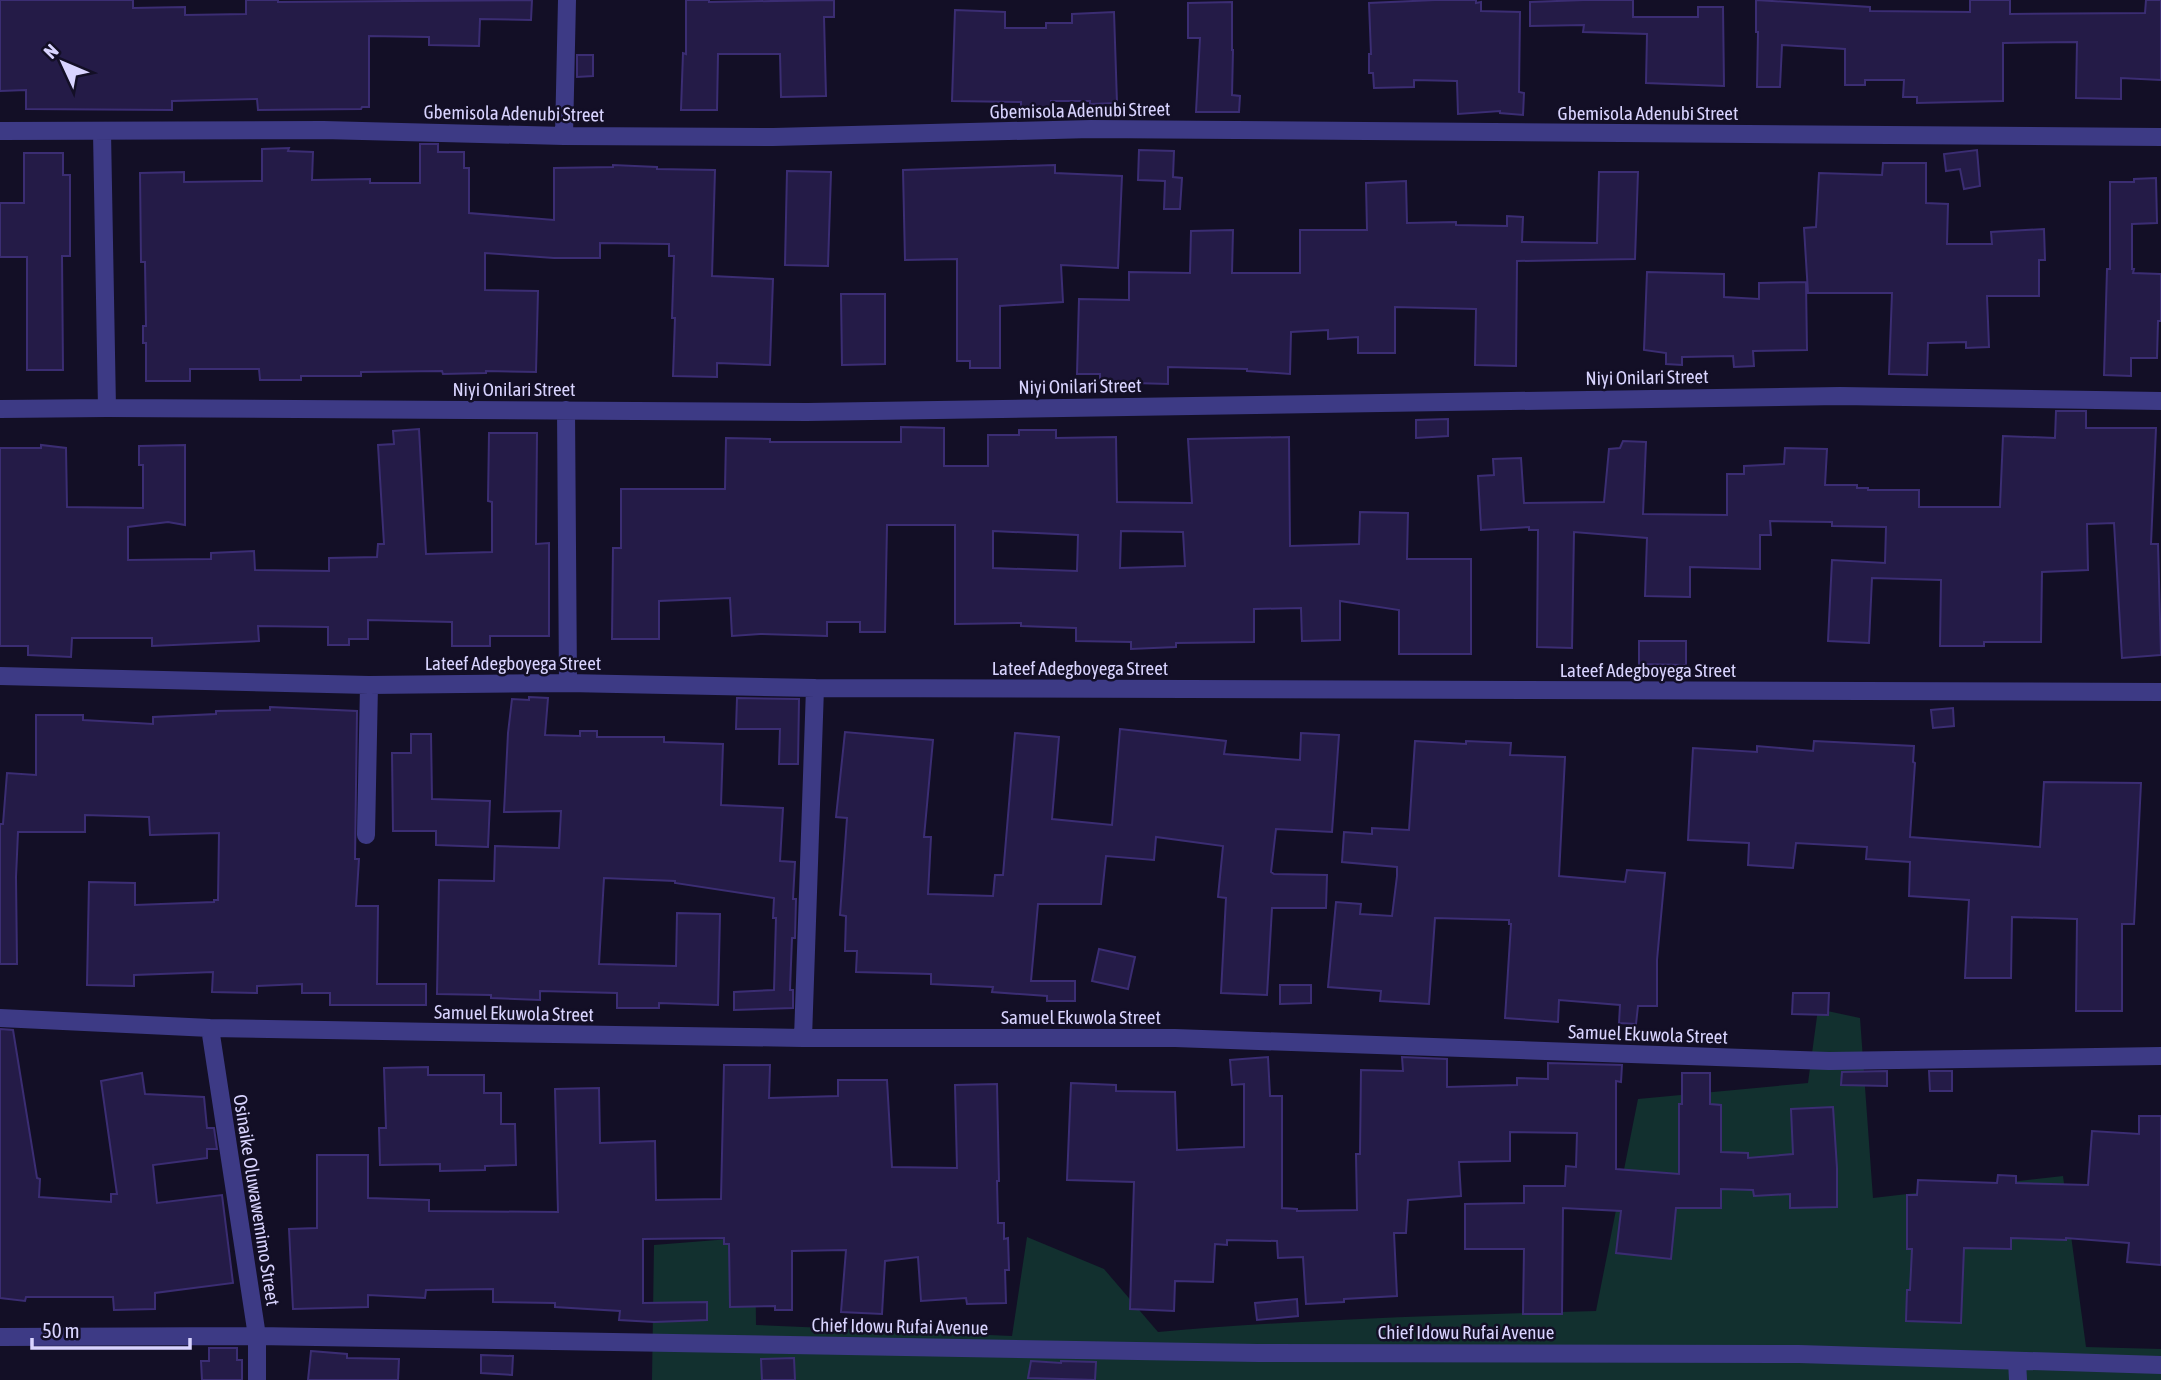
<svg xmlns="http://www.w3.org/2000/svg" width="2161" height="1380" font-family="'Asap Condensed',sans-serif">
<rect width="100%" height="100%" fill="#130f26"/>
<path fill="#12302f" d="M1818 1009 1860 1018 1873 1198 2063 1176 2086 1347 2161 1349V1380H652L654 1245 755 1237 756 1325 1012 1336 1027 1237 1104 1269 1158 1332C1304 1319 1450 1315 1596 1311L1638 1099 1808 1083Z"/>
<path fill="#241b47" stroke="#3b2d73" stroke-width="2" fill-rule="evenodd" d="M0 0H133V8L185 7V15L246 14V0H278V2L532 0 531 20 480 19 479 46 429 45V37L369 36V107H362L361 109 258 110 257 99 172 101V110L26 109V90L0 91Z
M686 0H709V2L834 0V17H824L826 96 781 97 780 54H718L717 110H681L683 53 686 54Z
M1435 0H1476V3L1481 2V11L1520 12 1519 92 1524 93 1523 115 1500 113V111L1458 114 1457 81 1414 80V87L1374 88 1373 73H1369V54H1371L1369 3Z
M1584 0H1633V17H1698V7H1723L1724 86 1646 83 1647 34 1583 32 1584 25 1530 26V2Z
M1756 0 1870 7V11L1970 12V0H2010V14L2145 13 2146 0H2161V80L2121 78V99L2076 98 2077 42 2003 43V101L1917 103V97H1903L1904 80H1865V85H1845V49L1782 45 1780 87H1757L1758 32H1756Z
M1232 2V50H1233L1232 95 1240 96 1239 112H1196L1200 38H1188V3Z
M955 10 1005 12V28H1046V23H1072V14L1114 12 1117 103 1090 104V101H1051V108H1021V102L952 101Z
M577 55H593V76L577 77Z
M420 144H438V152H464V168H469V213L554 220V168L613 167V165L657 167V169L715 170 712 276 773 279 770 365 717 363V377L673 376 675 318H672L674 256H669V244L600 243V258H554L485 253V290L538 291 536 372 486 371V373L443 374 442 371 361 372V376H301V380H260L259 369H190V381H146V343H143V326H146L145 262H141L140 173 184 172V182L262 181V149L289 148 288 151 313 152 312 180 370 179V183H420Z
M1139 150 1174 151 1173 177 1182 178 1180 209H1164L1165 181 1138 180Z
M1977 150 1980 186 1964 189 1960 169 1946 171 1944 154Z
M24 153H63V175H70V256H62L63 370H27V257H0V203H24Z
M1883 163H1926V203L1948 204 1947 244H1992L1991 232 2044 229 2045 260H2039V296H1987L1989 347 1966 348V342L1928 343 1927 375 1889 374 1892 293H1808L1804 228 1816 227 1819 173 1882 175Z
M1055 165V173L1122 176 1118 268 1061 265 1063 302 1000 306V368H970V361H957V259L905 260 903 170Z
M787 171 831 172 828 266 785 265Z
M1599 172H1638L1635 259 1517 261 1516 366 1475 365 1476 309 1395 307V353H1358V337L1328 339V330L1291 332 1290 374 1247 371V369L1168 367V384L1100 382V374H1077L1079 299 1129 300V272L1190 273 1191 231 1233 230 1232 273H1300V230H1367L1366 183 1406 181 1407 223 1456 222V225L1507 226V216L1523 217 1522 242 1597 243Z
M2156 178 2157 223 2132 224V269H2134L2133 273 2161 274V321H2158L2157 358H2131V376L2104 375 2107 269H2110V182H2134V179Z
M1647 272 1724 274V297L1759 299V283L1806 282 1807 350 1753 351 1754 366 1734 367 1733 356 1682 357V365L1666 364V353L1644 350Z
M841 294H885V364L842 365Z
M2056 411H2086V428H2156L2151 544H2158L2161 655 2122 658 2114 523 2087 524 2088 570 2042 572 2041 642H1984V646H1940L1941 580 1872 578 1869 643 1828 641 1832 560 1885 563 1886 527 1832 526V522L1770 521 1771 535H1760V569L1690 567V597L1645 596 1647 538 1574 532 1572 648 1537 647 1538 530H1529V527L1481 530 1478 476 1494 475 1493 459 1521 458 1524 503 1604 502 1609 449 1620 448 1623 441 1646 442 1643 514 1727 515V474H1744V466L1784 464 1785 448 1827 449 1825 485H1857V488H1868V490H1919V507H2000L2003 436 2055 438Z
M1448 419V436L1416 438V420Z
M901 427 944 428V466H988V435H1019V430H1056V438L1116 437 1117 502 1192 503 1188 439 1289 437 1290 546 1359 544 1360 512 1408 513 1407 559H1471V654H1399V610L1340 601V640L1302 641 1301 608 1254 609V642L1176 643V647L1131 649V642L1076 641V628L1021 626V623L955 624V525H887L885 632H860V622H827V636L760 634 732 636 730 598 659 601V639H612L613 548H621V489H725L726 438 770 439V442H901ZM993 531 1078 535 1077 571 993 568ZM1121 531 1183 532 1185 566 1120 568Z
M419 429 426 554 492 552V502L488 501 489 433H537L536 544 549 543V636H490V646H452V622L368 620V639H349V645H328V627L258 626 259 641 152 646V638H72L71 657 28 655V646H0V448H41V445L66 448 67 507 143 508V465H139V446L185 445V525L168 522 128 527V560L211 559V553L254 551 255 570 329 571V558L377 557 378 544H384L378 445 394 444 393 431Z
M1639 641H1686V665L1639 664Z
M529 697 548 698 545 735 580 736V731H597V737H664V742L723 744 721 805 783 808 780 861 795 862 793 899H796L795 938H792L790 990H793V1008L734 1010V992L774 990 776 918H773L774 898 675 883V881L604 878 599 964 676 966 677 913 720 914 718 1005 659 1003V1008H617V993L540 991V1000L491 998V995L437 994 439 880 494 881 495 846 559 848 561 811 504 812 508 733 512 699 529 700Z
M737 698 799 699 798 764H779L780 729H736Z
M270 707 357 711 355 859H359L356 906H378L377 984H426V1005H330V993H302V984L257 986V993L212 992 213 972 134 975V986L87 985 89 882 135 883V905L214 902V900H218L219 833 150 835 149 817 85 815V832H18L16 877 17 964H0V824H3L7 773 36 775V715H83V720L153 724V717L216 714V711L270 710Z
M1953 708 1954 726 1933 728 1931 710Z
M1120 729 1226 741 1224 754 1300 760 1301 733 1339 735 1332 832 1276 829 1271 872 1274 874 1327 875 1326 908H1272L1267 995 1221 993 1226 898 1218 897 1223 846 1156 837 1154 860 1106 856 1101 904H1038L1031 981H1075V1001H1047V996L992 992 993 987 931 984V974L856 972 857 951H845L846 916 840 915 847 818 836 817 845 732 933 740 924 837H931L928 894 993 896 995 875H1003L1015 733 1059 737 1052 819 1112 825Z
M411 734H431L432 799 490 801 488 847 436 845V831H393L392 753H411Z
M1415 741 1466 744V741L1511 743 1510 755 1565 757 1559 876 1625 882 1627 870 1665 873 1657 960V1006H1638L1636 1024 1619 1023 1620 1005 1559 1000 1558 1022 1505 1018 1511 924H1509V920L1435 918 1429 1004 1380 1001 1381 991 1328 987 1336 902 1361 904 1360 914 1392 916 1397 876V867L1342 862 1344 832 1372 834V828L1409 830Z
M1814 741 1914 746 1913 762 1915 763 1910 837 2040 847 2044 782 2141 783 2134 924H2122V1011H2076L2077 919 2012 917 2011 978H1965L1969 900 1909 896 1910 862 1866 859 1867 847 1796 843 1793 868 1748 865 1749 843 1688 840 1693 748 1757 752V746L1813 751Z
M1099 949 1135 957 1128 989 1092 981Z
M1280 985H1311V1003L1280 1004Z
M1793 993H1829L1828 1015 1792 1014Z
M0 1029 13 1030 37 1178 40 1179 39 1197 111 1202V1194H117L101 1081 142 1073 145 1094 204 1097 207 1128H214L217 1149H207V1158L153 1165 157 1203 222 1195 233 1283 155 1293V1309L114 1310 113 1297H26L25 1301 0 1298Z
M1268 1057 1270 1096H1282V1208L1297 1209V1211L1357 1210 1356 1154H1360L1361 1070 1403 1071 1402 1057 1447 1059V1087L1517 1085V1078L1548 1079V1063L1622 1065 1621 1082 1616 1081V1169L1679 1174V1104H1682V1073H1710V1104L1721 1105V1152L1748 1153V1158L1793 1154 1791 1109 1833 1107 1837 1168V1207L1790 1208V1194L1754 1196 1753 1190 1721 1189V1208H1676L1671 1259 1616 1253 1621 1211 1563 1208 1562 1314H1523L1524 1249H1465V1204L1524 1203V1186H1565L1566 1166 1576 1167 1577 1133 1510 1132V1161L1459 1162 1461 1196 1408 1200 1406 1233H1394L1397 1296 1344 1299V1302L1306 1304 1303 1257 1278 1258 1277 1241 1227 1240V1245L1215 1244 1213 1282 1175 1281 1174 1311 1130 1309 1134 1182 1067 1180 1071 1083 1116 1085V1091L1175 1092 1177 1150 1244 1147V1084L1232 1085 1230 1060Z
M724 1065H770L769 1098 838 1096V1080H887L892 1167 957 1168 955 1085 997 1084 999 1181H997L998 1223H1004V1239L1008 1238 1009 1270H1005L1006 1303 967 1304 966 1298 921 1301 918 1257 885 1261 882 1314 841 1312 846 1250 792 1251V1310H775V1306L730 1307 729 1244H724V1238L643 1239V1303L707 1302V1320L654 1322 619 1320 620 1311 555 1307V1303L493 1302V1289L426 1290 425 1298 368 1295V1307L293 1309 289 1229 317 1228V1155H368V1198L429 1200V1211L558 1212 555 1089 599 1088 600 1143 655 1141 656 1200 721 1199Z
M428 1067V1075H484V1093H501V1124H515L516 1165 485 1166V1170L440 1171V1164L380 1165 379 1128H386L384 1068Z
M1887 1071V1086L1841 1085 1842 1072Z
M1929 1071H1952V1091H1930Z
M2139 1116H2161V1265L2127 1262 2129 1243 2066 1238V1240L2011 1238V1249L1964 1248 1961 1323 1906 1321 1907 1290H1910L1912 1249H1907V1195H1917L1918 1180 1997 1183 1998 1175 2016 1176V1183L2088 1185 2092 1131 2139 1134Z
M1297 1299 1298 1316 1257 1320 1255 1303Z
M209 1348H237V1360H242V1380H202L201 1361H209Z
M311 1351 347 1354V1358L399 1359 398 1380H308Z
M481 1355 513 1356 512 1375 481 1373Z
M794 1358 795 1380H762L761 1359Z
M1031 1361 1061 1363V1361L1096 1362 1095 1380 1028 1378Z"/>
<g fill="none" stroke-linecap="round" stroke-linejoin="round">
<path stroke="#3d3a85" stroke-width="18" d="M0 131 323 130 564 136 773 137 1091 129 2161 137
M102 132 107 408
M564 136 567 0
M0 409 107 408 807 412 1840 396 2161 401
M566 410 568 683
M0 676 369 685 568 683 815 688 2161 692
M366 835 369 685
M0 1018 210 1028 616 1035 803 1038H1175L1829 1061 2161 1056
M210 1028 257 1336V1380
M803 1038 815 688
M0 1337 257 1336 1258 1353 1799 1354 2161 1365
M2017 1361 2018 1380"/>
</g>
<g text-anchor="middle" dominant-baseline="central" stroke-width="5" stroke-linejoin="round" paint-order="stroke">
<g font-size="19" fill="#d9d4ff" stroke="#130f26">
<text transform="translate(1080 110) rotate(-1)">Gbemisola Adenubi Street</text>
<text transform="translate(514 113) rotate(1)">Gbemisola Adenubi Street</text>
<text x="1648" y="113">Gbemisola Adenubi Street</text>
<text transform="translate(1647 377) rotate(-1)">Niyi Onilari Street</text>
<text transform="translate(1080 386) rotate(-1)">Niyi Onilari Street</text>
<text x="514" y="389">Niyi Onilari Street</text>
<text x="513" y="663">Lateef Adegboyega Street</text>
<text x="1080" y="668">Lateef Adegboyega Street</text>
<text x="1648" y="670">Lateef Adegboyega Street</text>
<text transform="translate(514 1013) rotate(1)">Samuel Ekuwola Street</text>
<text x="1081" y="1017">Samuel Ekuwola Street</text>
<text transform="translate(1648 1034) rotate(2)">Samuel Ekuwola Street</text>
<text transform="translate(257 1200) rotate(81)">Osinaike Oluwawemimo Street</text>
<text transform="translate(900 1326) rotate(1)">Chief Idowu Rufai Avenue</text>
<text x="1466" y="1332">Chief Idowu Rufai Avenue</text>
</g>
</g>
<g transform="translate(63 63) rotate(314)" stroke="#130f26" stroke-width="5" paint-order="stroke">
<path d="M0-5L12 26L0 18L-12 26Z" fill="#d9d4ff"/>
<text y="-10" font-size="19" font-weight="bold" text-anchor="middle" fill="#d9d4ff">N</text>
</g>
<path d="M32 1338v10h158v-10" fill="none" stroke="#d9d4ff" stroke-width="3.5"/>
<text x="42" y="1338" font-size="21" fill="#d9d4ff" stroke="#130f26" stroke-width="5" paint-order="stroke">50 m</text>
</svg>
